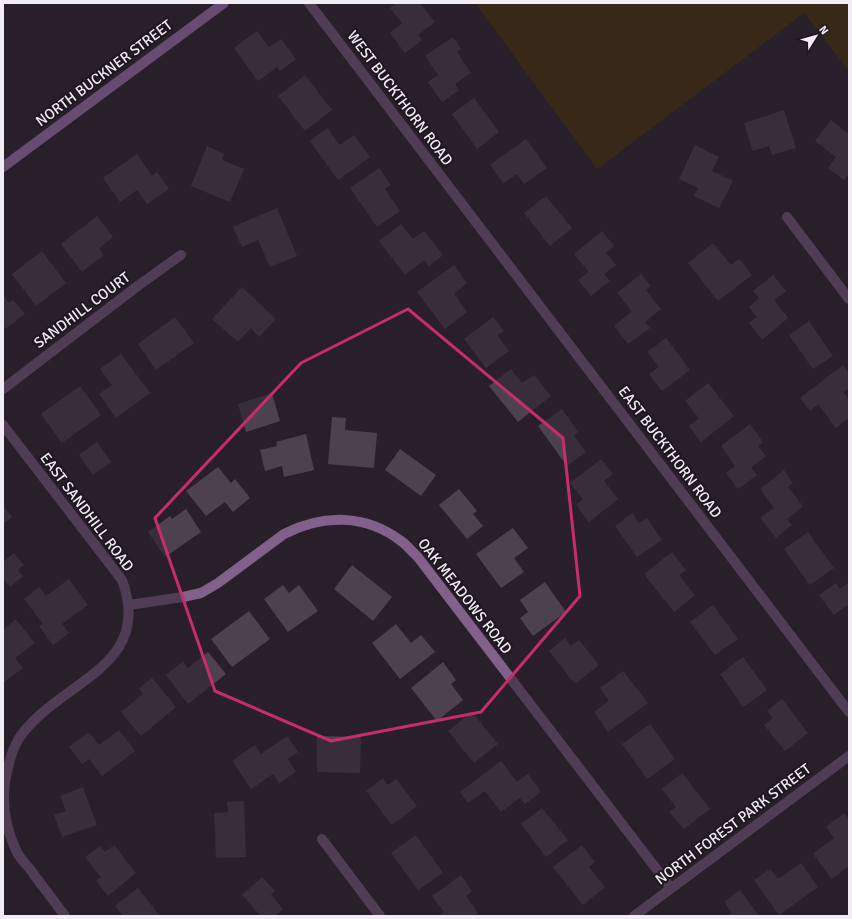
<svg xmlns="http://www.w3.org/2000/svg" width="852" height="919" font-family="Signika,sans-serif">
<rect width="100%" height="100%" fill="#281f2a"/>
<path fill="#493400" d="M475 3H849V71L804 13 597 169Z"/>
<path fill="#4c424e" d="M396 3H420L435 22 418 35 422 40 405 53 390 33 402 23 390 8Z
M257 31 269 47 281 39 296 59 280 71 277 67 258 81 234 48Z
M453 37 461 49 457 52 471 73 455 84 459 90 442 102 428 82 438 75 425 56Z
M305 75 332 110 305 131 278 96Z
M474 98 499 132 477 149 452 114Z
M784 110 796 148 772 155 769 146 753 151 744 123Z
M831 120 849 134V173L844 180 828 168 836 157 815 141Z
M327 128 340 145 354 135 370 157 338 180 310 141Z
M526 139 547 168 524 184 517 174 503 183 490 165Z
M695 145 719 157 712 171 733 181 719 208 694 196 698 188 679 179Z
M207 146 224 154 222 160 244 169 230 202 191 186Z
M137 154 152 176 157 172 169 189 147 204 137 190 120 202 103 178Z
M379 168 391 185 385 189 400 211 377 227 350 188Z
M546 196 572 228 550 246 524 213Z
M277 208 297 256 270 267 258 240 242 247 233 227Z
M97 216 113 237 99 248 104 255 82 272 61 244Z
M401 224 413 239 424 231 443 255 429 266 424 260 405 275 379 241Z
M602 231 614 246 606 253 616 265 604 274 610 281 591 296 578 280 589 272 574 254Z
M713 243 731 265 739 259 752 275 718 301 688 263Z
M42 251 66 283 36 306 12 274Z
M454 265 467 283 454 294 467 312 445 329 417 292Z
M641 274 651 286 646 290 661 309 645 322 650 328 628 344 614 326 632 311 617 293Z
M773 275 786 291 774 300 788 318 762 340 749 323 757 317 749 307 759 298 753 291Z
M242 287 276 319 259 337 251 328 238 342 212 319Z
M3 295 9 303 13 300 25 314 5 329 3 327Z
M175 317 194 343 156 370 138 344Z
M493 317 504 331 497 335 509 351 486 368 464 339Z
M809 321 833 356 813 369 789 335Z
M666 338 690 370 662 391 649 374 659 367 647 352Z
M121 354 150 393 116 418 99 394 112 385 100 369Z
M843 365 849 373V388L843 392 849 399V418L836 428 818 404 810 411 800 398Z
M511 369 522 383 534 375 551 396 518 422 489 386Z
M708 383 734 416 701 442 689 426 699 418 685 401Z
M80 386 101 415 62 443 41 414Z
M272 393 280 421 246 432 238 404Z
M562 409 578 432 574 436 586 452 567 466 538 426Z
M332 417 346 418 345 430 377 433 374 468 328 464Z
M750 424 763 442 758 446 766 456 751 467 757 475 738 489 726 473 735 466 721 446Z
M306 434 314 470 284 477 282 466 265 471 260 450 277 446 276 442Z
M97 442 111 462 93 475 79 455Z
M400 449 436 475 421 496 385 470Z
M601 459 613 474 604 481 618 499 589 522 576 505 583 499 570 483Z
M218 467 231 483 235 479 250 498 233 512 225 502 206 516 186 491Z
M784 470 793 483 788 487 803 506 787 519 792 525 776 538 760 518 774 508 760 489Z
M459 489 477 511 473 514 483 526 467 539 439 505Z
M3 506 12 517 3 524Z
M186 509 201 532 165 557 148 532 170 516 172 519Z
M632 513 639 523 647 518 662 540 637 557 615 526Z
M513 528 528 548 514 558 524 572 501 588 476 554Z
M808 532 834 568 810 585 784 549Z
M672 552 686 570 679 575 695 595 674 612 644 574Z
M14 553 24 565 18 570 23 576 10 587 3 579V562Z
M352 565 392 597 373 621 334 589Z
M69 579 88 605 62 624 69 633 53 645 39 626 43 624 24 599 39 587 46 596Z
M545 582 566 612 533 636 520 618 528 612 520 600Z
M849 582V607L847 605 834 615 819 595 836 583 840 589Z
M283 585 289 593 299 585 318 611 288 632 264 599Z
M713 605 738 639 715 655 690 622Z
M249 611 270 639 232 667 211 639Z
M16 619 35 643 15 658 23 668 4 682 3 681V630Z
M396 624 411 643 421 635 435 652 400 679 372 643Z
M565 638 571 646 579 640 599 665 575 684 549 651Z
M208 652 226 674 188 704 166 675 183 661 188 668Z
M743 657 767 690 743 707 720 674Z
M443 662 456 680 451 684 463 700 437 721 411 688Z
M623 671 648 703 608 732 594 712 609 701 600 688Z
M152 678 176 707 141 736 121 712 143 694 139 688Z
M782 699 808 733 785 751 764 725 773 718 767 711Z
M472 712 498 744 474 763 448 731Z
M650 724 675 759 647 779 622 744Z
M119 730 135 751 102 776 89 759 82 764 69 747 89 732 99 745Z
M287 736 298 752 288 759 296 772 279 783 273 774 251 789 232 761 255 745 261 754Z
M317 736 361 737 360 773 317 772Z
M501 761 517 782 528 774 541 792 525 804 520 798 501 812 485 791 468 803 460 792Z
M682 773 710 809 684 829 669 812 676 807 662 789Z
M383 778 388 785 396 779 417 806 392 825 366 791Z
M83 787 97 825 62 837 54 815 66 811 60 796Z
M244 801 246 857 216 858 214 813 228 812 227 802Z
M542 808 568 840 546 857 521 824Z
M844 813 849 819V866L832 879 813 854 834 838 826 827Z
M416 835 443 873 418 890 391 853Z
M114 845 136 873 108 896 96 881 101 877 85 857 100 846 105 852Z
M582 845 595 862 589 867 605 887 583 905 553 867Z
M801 863 818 887 779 915 754 880 770 869 778 879Z
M461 875 472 891 466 896 478 913 474 916H439L444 912 432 896Z
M262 877 275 891 271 895 283 909 275 916H261L242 895Z
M138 888 160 916H123L115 906Z
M740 890 759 916H728L732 913 724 902Z"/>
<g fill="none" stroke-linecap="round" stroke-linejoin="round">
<path stroke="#81608a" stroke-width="10" d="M309 3 849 712
M787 217 849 299
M3 389 139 285 181 255
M3 425 122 580C154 666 63 680 22 734 12 747 8 766 5 782 2 805 6 829 16 850 19 858 27 865 32 872 43 887 54 901 65 916
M129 605 183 597 201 593 218 583 284 534C323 514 366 514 401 541 407 545 411 551 417 556L671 888
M322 839 380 916
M634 916 849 756"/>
<path stroke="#b781c6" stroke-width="10" d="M3 167 224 3"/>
</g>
<path d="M0 0H852V919H0ZM408 309 563 438 580 596 481 712 331 741 215 691 155 518 301 363Z" fill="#281f2a" fill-opacity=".55" fill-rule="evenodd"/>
<path fill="none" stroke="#c72d6a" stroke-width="3" stroke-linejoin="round" d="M408 309 563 438 580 596 481 712 331 741 215 691 155 518 301 363Z"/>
<g text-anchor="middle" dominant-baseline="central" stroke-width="4" stroke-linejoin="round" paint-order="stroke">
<g font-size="15" fill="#f2ecf4" stroke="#1e1620">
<text transform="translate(104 73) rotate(-37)">NORTH BUCKNER STREET</text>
<text transform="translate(400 98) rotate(53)">WEST BUCKTHORN ROAD</text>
<text transform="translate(82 310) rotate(-37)">SANDHILL COURT</text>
<text transform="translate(670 452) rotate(53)">EAST BUCKTHORN ROAD</text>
<text transform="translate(87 512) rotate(53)">EAST SANDHILL ROAD</text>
<text transform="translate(465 596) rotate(52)">OAK MEADOWS ROAD</text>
<text transform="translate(733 824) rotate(-37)">NORTH FOREST PARK STREET</text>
</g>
</g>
<rect width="852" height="919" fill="none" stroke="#f2ecf4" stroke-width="8"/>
<g transform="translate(816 36) rotate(53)" stroke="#1e1620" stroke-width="3" paint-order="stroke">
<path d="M0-3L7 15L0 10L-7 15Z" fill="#f2ecf4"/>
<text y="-6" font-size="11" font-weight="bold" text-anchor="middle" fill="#f2ecf4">N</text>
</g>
</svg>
